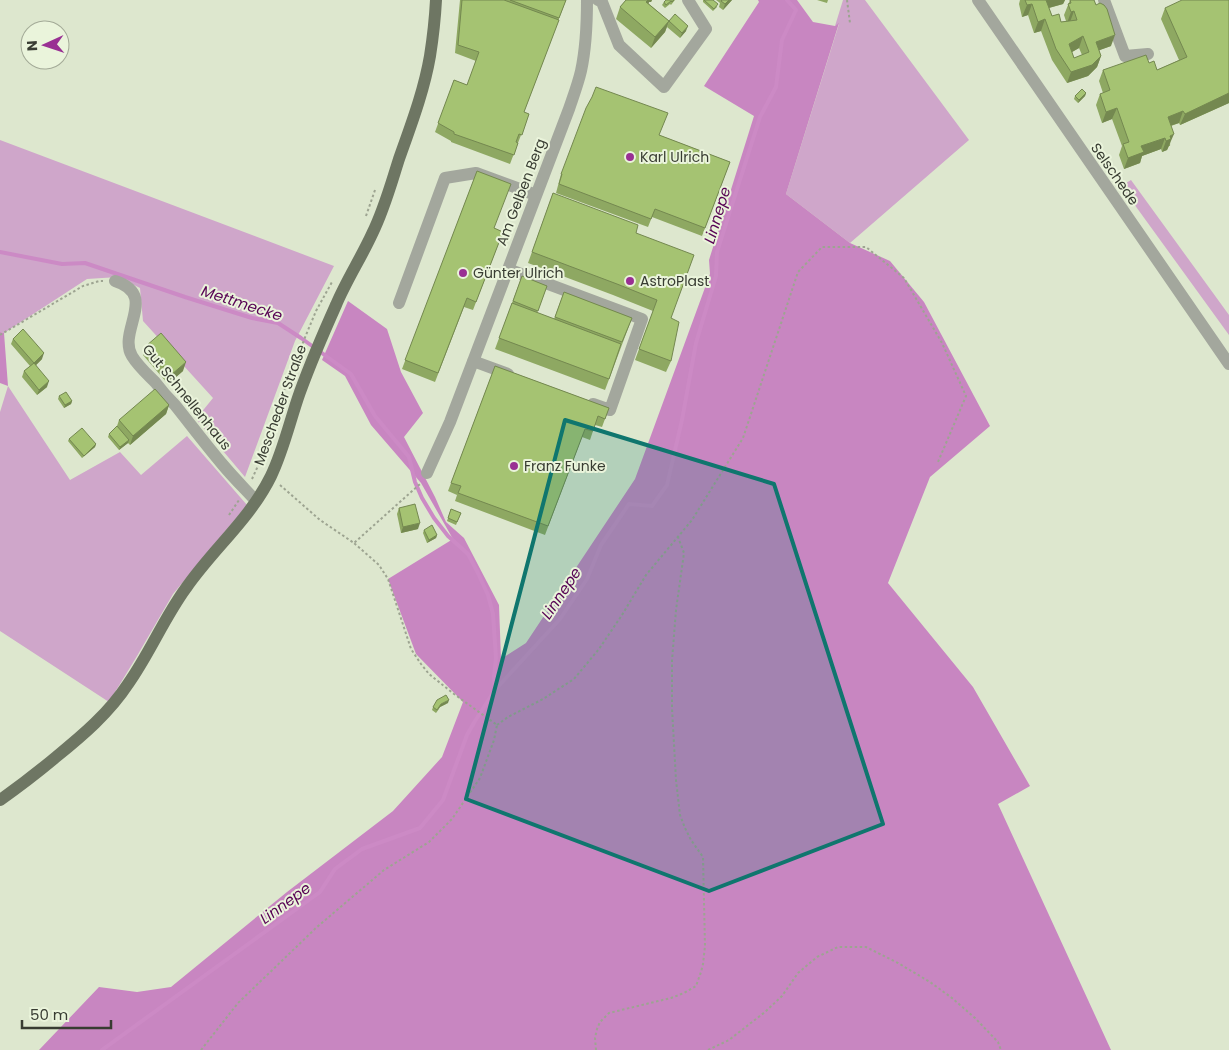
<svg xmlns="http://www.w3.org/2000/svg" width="1229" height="1050" font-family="Poppins,sans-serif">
<rect width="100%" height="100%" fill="#dde7ce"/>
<path fill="#cfa6ca" d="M843 0H865L969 140 850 243 786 194 839 24 835 26Z
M0 140 334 266 295 341 245 477 196 419 213 398 143 321 140 288 118 277 87 279 4 333 0 332Z
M1131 180 1229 315V335L1121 186Z
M8 386 70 480 120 452 141 475 187 436 247 505 173 594 137 656 109 702 0 631V412Z"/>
<path fill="#c886c1" d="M758 0H797L813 22 835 26 839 23 786 194 850 243 890 261 924 302 990 426 930 477 888 583 973 687 1030 786 998 804 1111 1050H39L99 987 137 992 171 987 287 892 393 811 442 757 463 702 416 654 388 579 453 539 421 483 371 425 345 376 322 360 348 301 387 329 401 372 423 413 404 437 435 497 446 522 464 538 499 605 501 659 526 643 635 479 710 274 709 260 754 116 704 86 759 2Z
M0 332 4 333 8 386 0 383Z"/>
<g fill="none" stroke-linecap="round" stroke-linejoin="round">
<path stroke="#cc8ac5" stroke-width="4" d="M0 252 62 264 85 263 185 297 252 318 278 323 301 338 351 374 375 416 409 457 415 482 422 498 434 518 448 536 468 554 477 571 488 595 493 614 496 658 494 676 495 690
M102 1050 320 892 335 869 362 849 420 828 443 800 467 735 475 721 495 690 560 619 587 579 601 545 629 504 652 506 667 485 682 420 696 343 716 276 717 252 760 117 776 87 782 40 796 10 787 0"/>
<path stroke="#9da491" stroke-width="2" stroke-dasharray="2.5 2.5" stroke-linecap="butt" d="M847 0 850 23
M366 216 375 190
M0 335 83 286 99 281H103
M252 479 268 444 284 391 306 335 316 311 332 282
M280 485 320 520 354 543 420 484
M229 515 239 500
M497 725 508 717 543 699 574 679 599 649 622 615 646 575 692 520 743 438 798 272 822 247H866L904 278 942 343 966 396 938 462
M201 1050 238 1003 317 927 384 870 429 842 452 819 480 778 494 740 497 725 454 694 429 674 421 664 411 649 388 579 379 565 354 543
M596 1050 595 1038 597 1029 600 1022 609 1013 646 1004 671 998 684 993 696 986 701 972 703 964 705 946 703 857 691 840 685 828 680 815 676 780 672 708V661L676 610 684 553 678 537
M708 1050 729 1040 765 1012 782 996 798 973 817 957 838 947H866L898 963 930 982 952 998 975 1018 998 1042 1001 1050"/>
<path stroke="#a3a79d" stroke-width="12" d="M598 0 602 2 619 45 664 87 706 29 688 0
M978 0 1229 364
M1104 0 1125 56 1148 54
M508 269 642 319 610 410 593 404
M115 281C159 295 117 331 132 356 138 366 147 374 155 382 161 390 168 398 175 405 191 425 206 445 223 465 233 477 245 489 256 501
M399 303 445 178 476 173 536 195
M473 361 508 374
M427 473 450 422 569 109C573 97 578 84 581 71 586 48 587 24 587 0"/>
<path stroke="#6e7663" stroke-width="12" d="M0 800C20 786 38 772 56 757 83 735 109 713 128 684 150 653 164 618 186 588 213 549 250 519 271 476 284 449 290 420 300 392 311 362 323 334 336 305 346 281 361 258 372 234 384 210 391 184 399 159 411 125 424 91 430 56 433 37 435 19 436 0"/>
</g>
<path fill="#8ea862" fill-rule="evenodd" d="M460 0H566L524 112 529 114 510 164 451 142V141L435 132 454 80 467 85 476 61 455 53Z
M626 0H652L651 2H649L648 3 669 21 665 32 651 48 616 19 620 7Z
M666 0H675L671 5 670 4 665 8 662 5 664 2Z
M703 0H713L717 7 713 11 703 2Z
M716 0H732L723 10 719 7 720 3Z
M817 0H828L827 3Z
M1020 0H1065L1063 4 1049 8 1052 16 1061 22 1066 21 1064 15 1070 0H1094L1111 46 1099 50 1101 56 1097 67 1088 76 1067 83 1052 60 1041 31 1034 33 1028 15 1022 17 1019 4ZM1079 48 1082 55 1074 58 1072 52Z
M1165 8 1229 103 1180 125 1179 123 1171 126 1170 146H1169L1167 150 1162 152 1161 149 1142 156 1140 163 1124 169 1119 155 1122 146 1112 119 1102 123 1096 105 1100 94 1103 93 1099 81 1103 70 1149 63 1157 70 1179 60 1161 19Z
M669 21 686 31 680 38 667 27Z
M1086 93 1085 96 1078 103 1074 99 1075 96Z
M659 135 730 162 702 236 652 217 648 227 556 193 561 174Z
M477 171 494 228 503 232 473 310 464 307 435 382 402 369Z
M553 193 636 233 671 318V361L666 372 635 360 653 311 613 295 528 263Z
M522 276 547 286 537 313 554 319 564 292 632 318 605 390 495 349Z
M13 339 42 359 36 365 47 387 37 395 22 377 24 371 30 366 11 344Z
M146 346 183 371 168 384 143 355Z
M495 366 609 408 602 427 595 425 590 440 582 437 545 535 455 501 457 495 448 491Z
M59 396 72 401 71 404 64 408 58 399Z
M169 405 166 414 130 445 128 443 119 450 108 437 109 434 117 426 119 420Z
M69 439 96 444 95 447 82 458 68 441Z
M399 508 418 529 401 533 397 514Z
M451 509 461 513 456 525 447 521Z
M424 530 437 535 436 538 427 543 423 533Z
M448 703 440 707 436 713 432 710 433 707Z"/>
<path fill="#748850" d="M648 0H652L651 2H649L647 8 646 2Z
M729 0H732L723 10 725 4Z
M1045 0H1065L1063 4 1041 10Z
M1032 4 1028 15 1022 17 1027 5Z
M1074 11 1070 22 1067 23 1071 12Z
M1045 19 1041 31 1034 33 1038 22Z
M669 21 665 32 651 48 655 37Z
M688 26 686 31 680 38 682 33Z
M1115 35 1111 46 1092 53 1096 42Z
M1083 36 1079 48 1065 56 1069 44Z
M1101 56 1097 67 1088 76 1067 83 1071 72Z
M1229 90V103L1180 125 1185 114Z
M1086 93 1085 96 1078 103 1079 100Z
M1117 108 1112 119 1102 123 1106 112Z
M1183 111 1179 123 1163 128 1168 117Z
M1174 134 1167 150 1162 152 1166 141 1170 136Z
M1165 138 1161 149 1142 156 1140 163 1124 169 1128 158 1141 146Z
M44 353 42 359 32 369 34 363Z
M186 362 183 371 168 384 171 375Z
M49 381 47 387 37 395 39 390Z
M72 401 71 404 64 408 65 405Z
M169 405 166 414 130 445 133 436Z
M129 440 128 443 119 450 120 447Z
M96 444 95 447 82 458Z
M420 523 418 529 401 533 403 527Z
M437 535 436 538 427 543 429 540Z
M449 700 448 703 440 707 436 713 441 704Z"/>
<path fill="#a5c372" stroke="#748850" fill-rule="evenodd" d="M462 0H504L559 20 524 112 529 114 522 135 519 134 516 142 518 143 514 155 454 134V132L438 123 454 80 467 85 479 52 458 45Z
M510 0H566L559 18Z
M626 0H648L646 2 669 21 655 37 620 7Z
M666 0H674L672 2 671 1 666 5 664 2Z
M704 0H713L718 4 714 9Z
M722 0H729L725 4 721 1Z
M1025 0H1046L1052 16 1059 14 1061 22 1077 20 1074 11 1071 12 1068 4 1071 3 1070 0H1094L1096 5 1100 3 1104 5 1107 9 1115 35 1096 42 1101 56 1092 65 1071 72 1056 49 1045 19 1038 22 1032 4 1027 5ZM1083 36 1089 52 1074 58 1069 44Z
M1182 0H1229V93L1185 114 1183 111 1168 117 1174 134 1170 136 1171 139 1166 141 1165 138 1141 146 1144 152 1128 158 1123 144 1129 142 1117 108 1106 112 1100 94 1110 90 1103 70 1146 55 1149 63 1154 61 1157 70 1187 57 1165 8Z
M675 14 688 26 682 33 669 21Z
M596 87 668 113 659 135 730 162 705 228 655 209 651 219 559 184 562 174H561L586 108 592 97Z
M1082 89 1086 93 1079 100 1075 96Z
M477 171 511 184 494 228 503 232 476 302 467 298 438 373 405 360Z
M553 193 638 225 636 233 694 255 671 318 679 322 671 361 639 349 657 300 617 284 532 252Z
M522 276 547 286 538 311 513 301Z
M564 292 632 318 622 342 555 317Z
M512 303 621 344 609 379 499 338Z
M23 329 44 353 34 363 49 381 39 390 24 371 34 363 13 339Z
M161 333 186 362 171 375 146 346Z
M495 366 609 408 605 419 598 416 593 431 585 429 548 526 458 493 461 486 451 483Z
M155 389 169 405 133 436 119 420Z
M66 392 72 401 65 405 59 396Z
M117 426 129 440 120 447 109 434Z
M82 428 96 444 84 456 69 439Z
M415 504 420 523 403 527 399 508Z
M451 509 461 513 457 522 448 518Z
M432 525 437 535 429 540 424 530Z
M446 695 449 700 441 704 437 710 433 707 437 700Z"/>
<path fill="#0f766e" fill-opacity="0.2" stroke="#0f766e" stroke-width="4" stroke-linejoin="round" d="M565 420 774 484 883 824 709 891 466 799Z"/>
<g fill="#993093" stroke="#eaf4db" stroke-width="2">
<circle cx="630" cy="157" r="5"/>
<circle cx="463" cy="273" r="5"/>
<circle cx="630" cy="281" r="5"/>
<circle cx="514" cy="466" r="5"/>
</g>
<g text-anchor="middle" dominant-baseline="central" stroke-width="4" stroke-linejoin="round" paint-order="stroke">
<g font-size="14" fill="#383c32" stroke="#eaf4db" text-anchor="start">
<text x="640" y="157">Karl Ulrich</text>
<text x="473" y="273">Günter Ulrich</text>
<text x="640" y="281">AstroPlast</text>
<text x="524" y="466">Franz Funke</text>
</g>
<g font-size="14" fill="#383c32" stroke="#eaf4db">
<text transform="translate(1115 174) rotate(55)">Selschede</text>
<text transform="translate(521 192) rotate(-69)">Am Gelben Berg</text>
<text transform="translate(187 397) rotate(51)">Gut Schnellenhaus</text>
<text transform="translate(280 405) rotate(-70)">Mescheder Straße</text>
</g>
<g font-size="15" font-style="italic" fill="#570354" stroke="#eaf4db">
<text transform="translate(717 215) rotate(-73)">Linnepe</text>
<text transform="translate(242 303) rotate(18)">Mettmecke</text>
<text transform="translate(561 593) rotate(-56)">Linnepe</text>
<text transform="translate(285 903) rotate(-36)">Linnepe</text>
</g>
</g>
<g transform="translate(45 45) rotate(267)"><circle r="24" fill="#eaf4db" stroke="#a3aa97"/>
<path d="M0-4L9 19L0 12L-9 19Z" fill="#993093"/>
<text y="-8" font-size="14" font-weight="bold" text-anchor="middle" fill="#383c32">N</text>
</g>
<path d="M22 1020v8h89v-8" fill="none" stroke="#383c32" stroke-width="2.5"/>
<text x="30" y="1020" font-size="15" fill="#383c32" stroke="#eaf4db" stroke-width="4" paint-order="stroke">50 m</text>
</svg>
